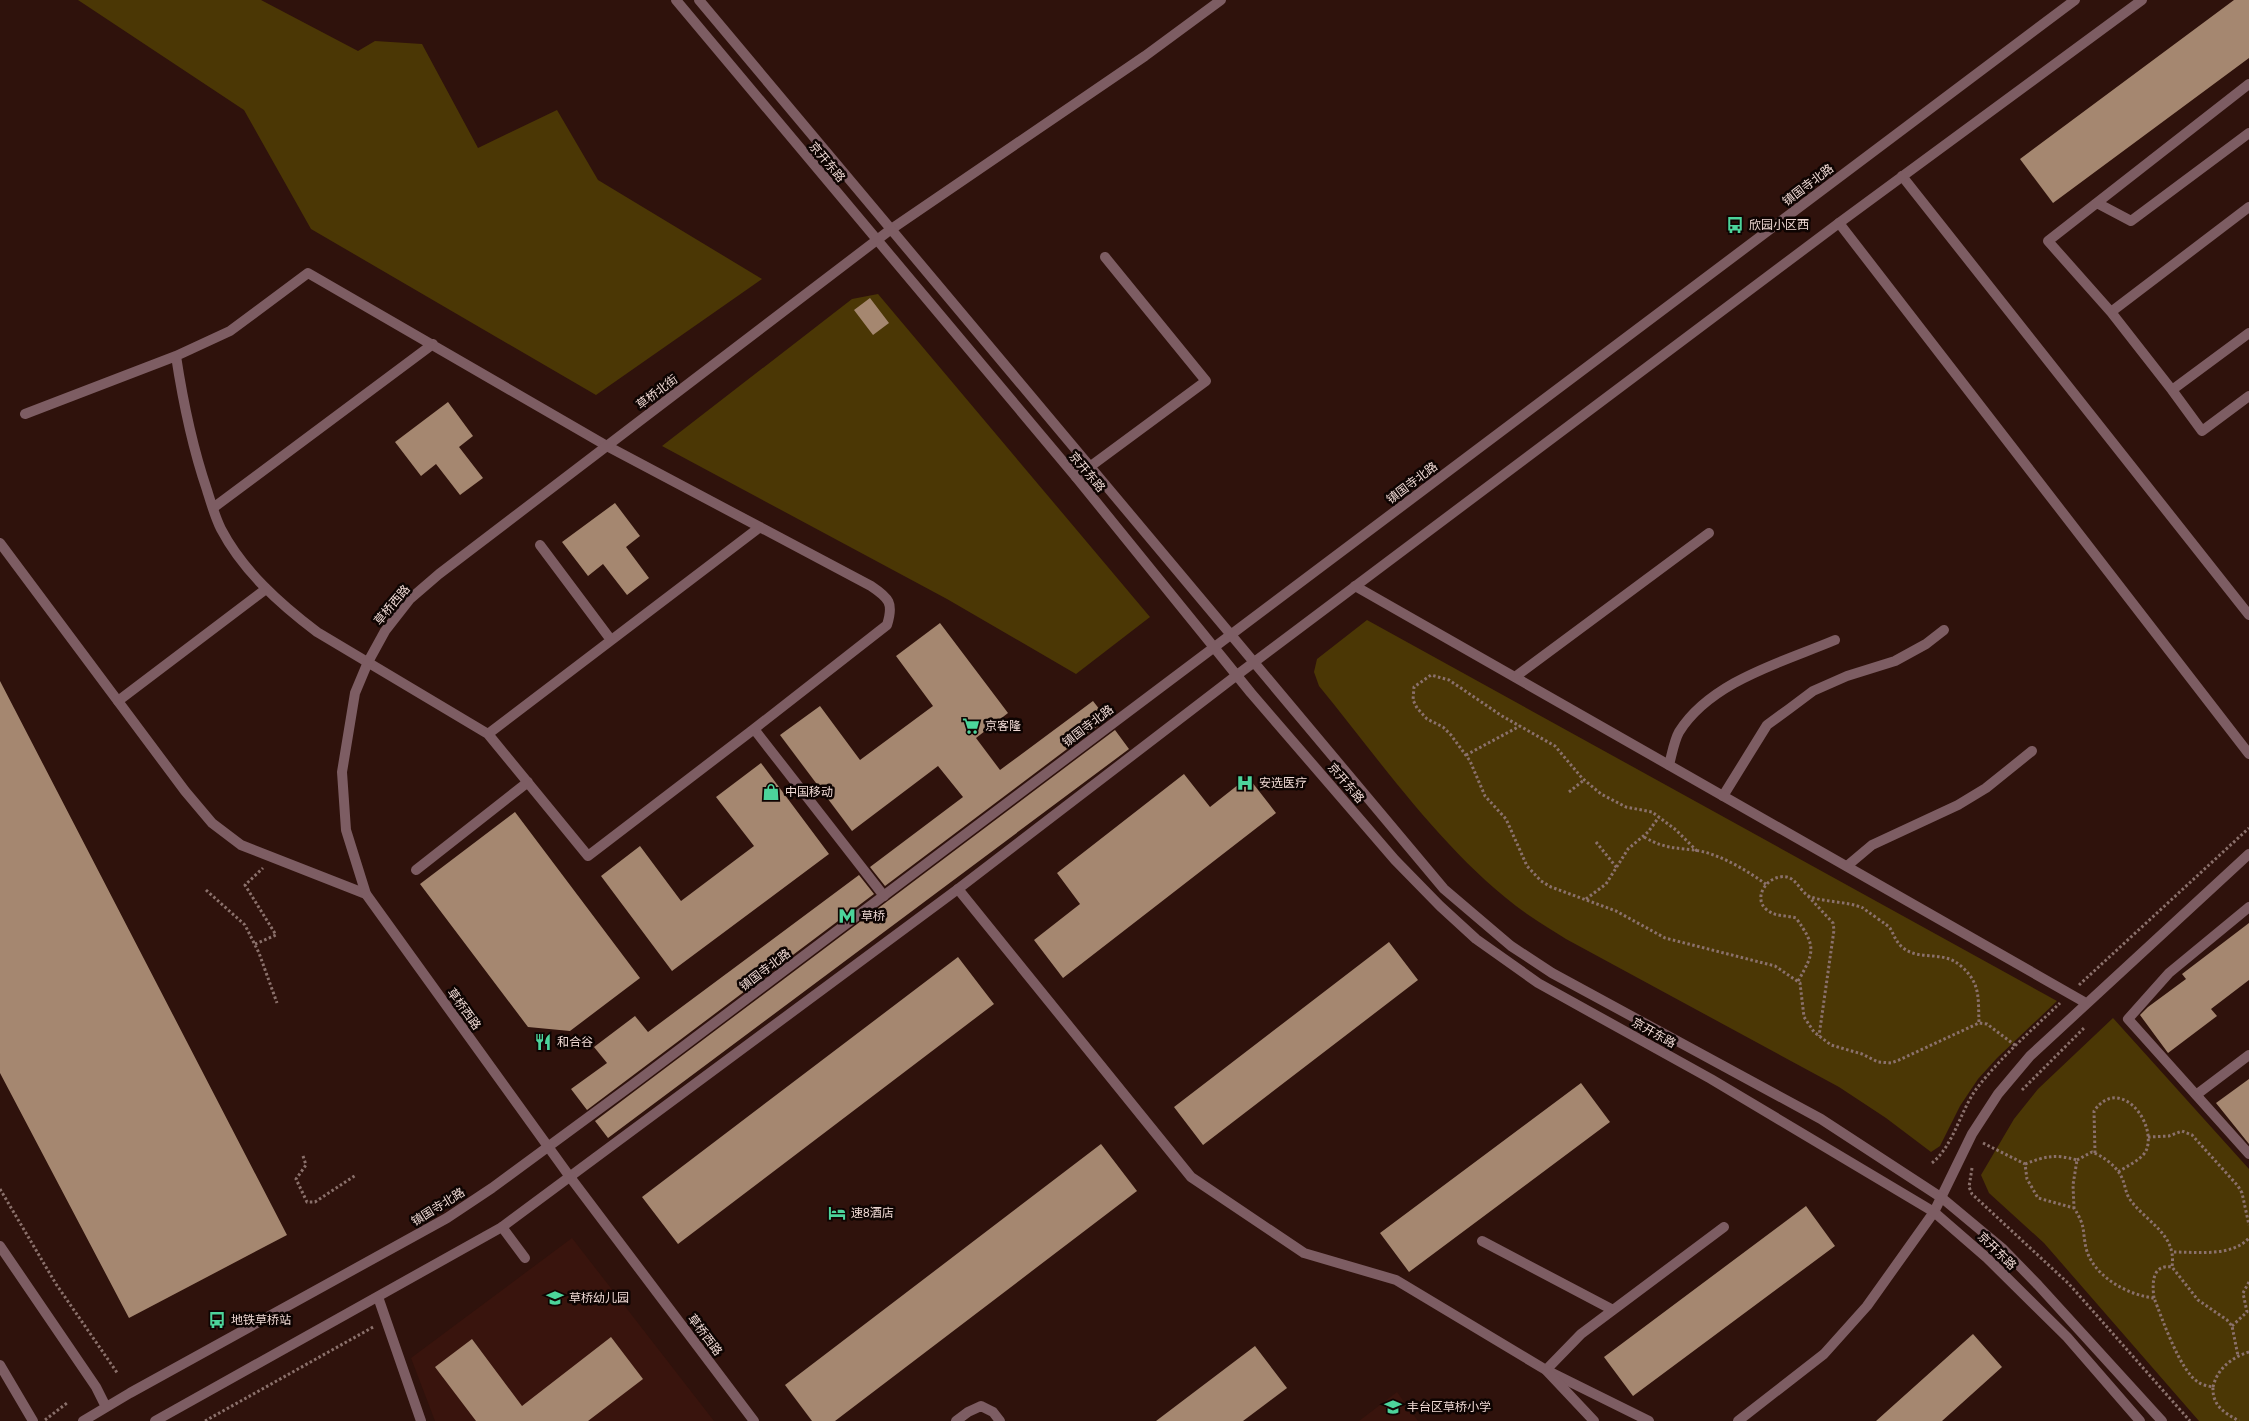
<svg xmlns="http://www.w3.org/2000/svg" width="2249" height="1421" font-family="Helvetica,'Noto Sans SC',sans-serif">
<rect width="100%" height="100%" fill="#2f120c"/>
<path fill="#39140d" d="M572 1238 714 1421H435L411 1358Z
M1397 1392 1418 1421H1359Z"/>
<path fill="#4b3705" d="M78 0H261L358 51 375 41 422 44 478 148 557 110 598 180 762 279 596 395 311 229 244 110Z
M878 294 1150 617 1076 674 947 599 662 446 852 299Z
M1367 620 2057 1001 1997 1058 1978 1079 1960 1106 1940 1146 1931 1152 1886 1118 1839 1087 1566 939C1554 931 1541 924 1530 916 1448 859 1382 763 1319 686L1314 672 1317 659Z
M2113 1018 2249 1169V1421H2199L2044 1243 1989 1193 1981 1175 2014 1119 2038 1089Z"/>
<path fill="#a58770" d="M2234 0H2249V58L2053 203 2020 159Z
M870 298 889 323 873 335 854 310Z
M448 402 473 436 459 447 483 478 460 495 436 464 421 476 395 442Z
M615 503 640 536 626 547 649 578 627 595 603 564 588 576 562 542Z
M940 623 1008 713 976 738 1000 770 1093 701 1107 719 885 886 870 867 963 797 938 766 852 831 780 735 820 706 860 760 933 706 896 656Z
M0 681 287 1235 129 1318 0 1073Z
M1115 730 1129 749 608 1138 595 1121Z
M761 763 829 854 672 971 601 876 640 846 681 901 754 846 716 797Z
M1184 774 1210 807 1248 777 1276 813 1063 978 1034 940 1080 904 1057 873Z
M515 812 640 978 570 1031 528 1027 420 884Z
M859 875 874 894 587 1110 571 1089 607 1063 594 1047 635 1016 648 1032Z
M2249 923V980L2211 1009 2217 1016 2168 1053 2140 1015 2148 1007 2186 979 2182 974Z
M1389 942 1418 980 1203 1145 1174 1107Z
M958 957 994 1004 678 1244 642 1197Z
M2249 1079V1144L2216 1103Z
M1581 1083 1610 1122 1409 1272 1380 1233Z
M1101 1144 1137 1191 835 1421H812L785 1385Z
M1806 1206 1835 1246 1633 1396 1604 1357Z
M1973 1334 2002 1367 1942 1421H1876Z
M611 1337 643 1379 588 1421H476L435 1367 472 1339 522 1406Z
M1255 1346 1287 1388 1243 1421H1156Z"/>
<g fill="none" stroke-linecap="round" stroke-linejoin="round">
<path stroke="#8b716c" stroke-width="3" stroke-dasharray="2.5 2.5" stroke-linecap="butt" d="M1466 755 1520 726
M1569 792 1584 780
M1644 837C1667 850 1676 847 1700 851 1723 856 1748 871 1767 885
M1596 842 1617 868
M1697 851 1676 830 1652 812 1626 807 1601 794 1582 778 1555 746 1502 716 1449 680 1431 675 1414 687 1413 700 1417 708 1427 719 1443 727 1451 735 1470 761 1485 796 1506 819 1527 866 1541 881 1551 887 1616 911 1665 938 1775 966 1800 983 1804 1017 1814 1032 1831 1045 1862 1054 1878 1062 1891 1063 1899 1060 1979 1023 1987 1024 2016 1046
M206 890 245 925 259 953 277 1003
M1808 896 1833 923 1834 930 1819 1036
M1586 899 1606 884 1628 849 1648 832 1659 817
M255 944 276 935 245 885 263 868
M1798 981C1815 952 1816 946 1796 918 1786 915 1776 917 1767 910 1753 899 1765 879 1780 877 1794 874 1798 888 1807 895 1817 902 1848 901 1863 908 1865 910 1889 926 1890 928 1894 935 1896 942 1902 947 1919 962 1944 949 1962 967 1981 984 1978 999 1979 1023
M2079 985 2249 828
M2022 1090 2085 1027
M2148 1137 2169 1136 2182 1131 2192 1135 2238 1186 2242 1193 2249 1225
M1983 1143 2025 1164 2027 1179 2038 1198 2074 1208C2086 1227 2082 1229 2086 1248 2093 1276 2127 1295 2154 1298 2162 1318 2180 1371 2198 1382 2202 1385 2208 1386 2213 1387 2212 1406 2225 1413 2239 1421
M2095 1153 2094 1111C2120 1074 2158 1124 2146 1151 2141 1160 2127 1166 2118 1172
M303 1156 306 1165 296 1179 307 1202H315L356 1175
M2077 1160 2092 1152C2103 1156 2116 1166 2121 1176 2125 1183 2125 1191 2129 1198 2145 1222 2177 1233 2172 1267
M1932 1163C1954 1145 1960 1111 1977 1088 2001 1057 2032 1030 2060 1003
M2025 1164C2046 1156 2055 1154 2077 1160L2073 1185 2074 1208
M1972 1168 1969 1187 1972 1194 2069 1284 2190 1421
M0 1189 56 1284 118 1374
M2174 1252C2197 1252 2232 1257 2249 1238
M2154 1298C2152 1283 2152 1264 2172 1267L2198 1300 2227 1320 2232 1326 2238 1356
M2232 1326 2247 1312 2243 1293 2249 1282
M2213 1387C2217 1369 2232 1357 2249 1352
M45 1420 67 1403
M205 1421 375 1326"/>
<path stroke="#7d5d63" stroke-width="10" d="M2097 203 2131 221 2249 133
M2111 312 2048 241 2249 84
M2249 333 2172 390 2202 431 2249 396
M2172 390 2111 312 2249 207
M25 414 176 356 230 331 308 273 607 446 871 586C889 598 894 603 887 625L754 729 588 856 488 734 317 632C280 604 243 571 221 529 215 517 211 503 207 490 192 446 183 402 176 356
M1076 477 1206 381 1105 257
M213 508 433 344
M540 545 611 640
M118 701 266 589
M754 729 884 896
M488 734 760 527
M1669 765C1672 754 1674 741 1679 732 1711 681 1783 662 1835 640
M1723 796 1767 725 1789 709 1813 691 1847 676 1895 661 1926 644 1944 630
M1847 866 1872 845 1958 805 1986 788 2032 751
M416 870 528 782
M2249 907 2169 973 2128 1019 2249 1154
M2196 1095 2249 1055
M502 1227 525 1258
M1482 1241 1613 1310
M378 1297 421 1421
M956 1421 968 1412 981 1406 993 1412 1000 1421
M1649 1421 1546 1370 1581 1334 1724 1227"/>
<path stroke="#7d5d63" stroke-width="10" d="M1902 176 2249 615"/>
<path stroke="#7d5d63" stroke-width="10" d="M1839 223 2249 754
M890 230 1145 56 1221 0
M0 543 185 791 212 823 241 845 366 894
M1355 586 2086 1003
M1515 677 1709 533
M958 889 1191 1177 1304 1253 1396 1280 1546 1370 1594 1421
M0 1365 33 1421
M1738 1421 1824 1354 1867 1306 1934 1212 1972 1134 1998 1094 2030 1056 2249 854"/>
<path stroke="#7d5d63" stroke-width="10" d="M676 0 1076 477 1251 693 1395 860 1440 906 1476 939 1538 983 1711 1079 1934 1212 1987 1258 2067 1337 2140 1421
M699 0 1444 889 1511 946 1552 973 1821 1119 1942 1198 2002 1248 2038 1285 2162 1421
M0 1246 96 1387 106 1407
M83 1421 130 1393 447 1218 492 1188 632 1085 2075 0
M155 1421 502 1227 958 889 1237 675 1839 223 2142 0
M754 1421 570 1177 366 894 346 830 342 772 355 693 368 662 385 631 410 599 439 574 890 230"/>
</g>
<defs>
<g id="bus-bare" transform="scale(1.35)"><path d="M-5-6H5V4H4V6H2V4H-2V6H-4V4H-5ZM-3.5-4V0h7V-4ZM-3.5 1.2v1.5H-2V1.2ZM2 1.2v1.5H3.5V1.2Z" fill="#4cd49b" stroke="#0e0402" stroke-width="2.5" paint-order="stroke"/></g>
<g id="supermarket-bare" transform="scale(1.35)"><path d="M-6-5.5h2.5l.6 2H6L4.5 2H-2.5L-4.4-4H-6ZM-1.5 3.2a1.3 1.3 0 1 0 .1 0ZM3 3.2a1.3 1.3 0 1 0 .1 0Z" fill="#4cd49b" stroke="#0e0402" stroke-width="2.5" paint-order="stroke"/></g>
<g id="hospital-bare" transform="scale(1.35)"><path d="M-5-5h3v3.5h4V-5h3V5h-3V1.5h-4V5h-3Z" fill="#4cd49b" stroke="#0e0402" stroke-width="2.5" paint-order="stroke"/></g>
<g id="shop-bare" transform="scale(1.35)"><path d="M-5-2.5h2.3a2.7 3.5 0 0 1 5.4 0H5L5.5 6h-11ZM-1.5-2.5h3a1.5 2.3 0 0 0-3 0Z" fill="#4cd49b" stroke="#0e0402" stroke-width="2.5" paint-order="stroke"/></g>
<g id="metro-bare" transform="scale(1.35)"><path d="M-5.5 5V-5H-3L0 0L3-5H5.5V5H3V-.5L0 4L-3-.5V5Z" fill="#4cd49b" stroke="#0e0402" stroke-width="2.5" paint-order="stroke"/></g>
<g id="restaurant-bare" transform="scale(1.35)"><path d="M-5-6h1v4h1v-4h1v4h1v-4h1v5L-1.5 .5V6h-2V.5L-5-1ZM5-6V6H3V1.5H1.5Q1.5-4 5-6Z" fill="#4cd49b" stroke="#0e0402" stroke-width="2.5" paint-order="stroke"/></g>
<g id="hotel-bare" transform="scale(1.35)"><path d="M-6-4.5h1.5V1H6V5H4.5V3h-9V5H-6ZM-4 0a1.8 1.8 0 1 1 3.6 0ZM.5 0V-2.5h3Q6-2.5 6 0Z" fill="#4cd49b" stroke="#0e0402" stroke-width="2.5" paint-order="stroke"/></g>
<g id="school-bare" transform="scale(1.35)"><path d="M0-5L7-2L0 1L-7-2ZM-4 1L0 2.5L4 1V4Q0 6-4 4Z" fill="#4cd49b" stroke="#0e0402" stroke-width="2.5" paint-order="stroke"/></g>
</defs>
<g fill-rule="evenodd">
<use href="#bus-bare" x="1735" y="225"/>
<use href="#supermarket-bare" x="971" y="726"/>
<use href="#hospital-bare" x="1245" y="783"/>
<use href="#shop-bare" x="771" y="792"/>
<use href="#metro-bare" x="847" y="916"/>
<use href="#restaurant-bare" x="543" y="1042"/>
<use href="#hotel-bare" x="837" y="1213"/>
<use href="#school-bare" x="555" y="1298"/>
<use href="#bus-bare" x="217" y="1320"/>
<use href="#school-bare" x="1393" y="1407"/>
</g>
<g text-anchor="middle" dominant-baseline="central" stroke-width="5" stroke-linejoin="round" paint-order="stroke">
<g font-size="12" fill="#f0dad5" stroke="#0e0402">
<text transform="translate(827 162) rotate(50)">京开东路</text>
<text transform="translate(1808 185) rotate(-37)">镇国寺北路</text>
<text transform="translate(657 392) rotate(-37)">草桥北街</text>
<text transform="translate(1087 472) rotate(50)">京开东路</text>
<text transform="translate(1412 483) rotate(-37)">镇国寺北路</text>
<text transform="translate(392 605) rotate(-50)">草桥西路</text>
<text transform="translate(1088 726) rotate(-37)">镇国寺北路</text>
<text transform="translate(1346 783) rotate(49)">京开东路</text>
<text transform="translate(765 970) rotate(-37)">镇国寺北路</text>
<text transform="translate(464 1009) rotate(54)">草桥西路</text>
<text transform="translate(1654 1033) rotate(29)">京开东路</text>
<text transform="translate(438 1207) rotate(-32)">镇国寺北路</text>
<text transform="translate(1997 1251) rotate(44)">京开东路</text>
<text transform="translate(705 1335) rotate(53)">草桥西路</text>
</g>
<g font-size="12" fill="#f0dad5" stroke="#0e0402" text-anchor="start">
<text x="1749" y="225">欣园小区西</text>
<text x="985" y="726">京客隆</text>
<text x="1259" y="783">安选医疗</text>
<text x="785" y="792">中国移动</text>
<text x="861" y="916">草桥</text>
<text x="557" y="1042">和合谷</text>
<text x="851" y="1213">速8酒店</text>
<text x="569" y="1298">草桥幼儿园</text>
<text x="231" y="1320">地铁草桥站</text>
<text x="1407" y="1407">丰台区草桥小学</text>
</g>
</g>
</svg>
